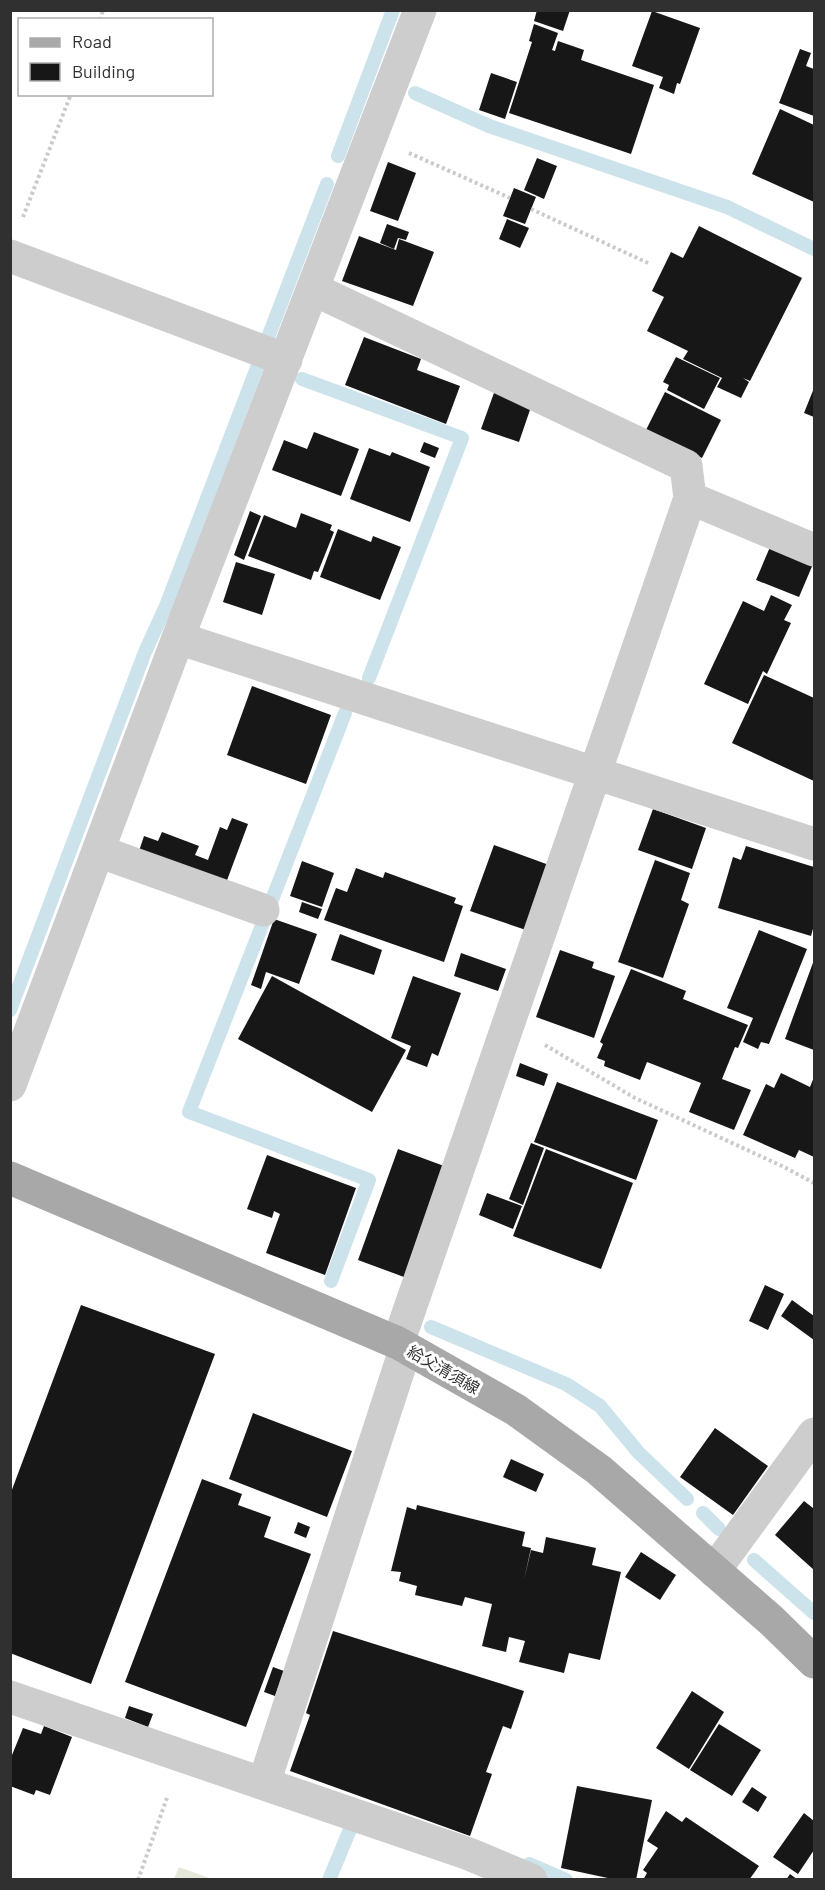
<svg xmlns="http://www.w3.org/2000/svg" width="825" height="1890" font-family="Barlow,'Noto Sans JP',sans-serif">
<rect width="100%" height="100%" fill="#fff"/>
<path fill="#e5e9dc" d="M179 1867 212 1879H174Z"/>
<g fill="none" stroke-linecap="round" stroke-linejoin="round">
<path stroke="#cde3eb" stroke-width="14" d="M415 93 489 126 727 207 814 249
M338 156 393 10
M267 340 327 184
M302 379 462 438 369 678
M10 1010 145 652 166 606 258 365
M331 1281 369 1180 189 1112 345 713
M431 1327 566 1384 600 1406 638 1452 687 1499
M703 1513 719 1529
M754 1560 814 1613
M529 1864 566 1880
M329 1880 351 1827"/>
</g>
<path fill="#171717" d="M537 10H570L563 31 534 21Z
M652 11 700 28 680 84 677 83 674 94 659 88 663 77 632 66Z
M534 24 558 33 552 50 555 51 558 41 584 50 581 60 654 85 631 154 509 113 532 42 529 41Z
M800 49 811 53 806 66 814 69V116L779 103Z
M491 73 517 82 505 119 479 110Z
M780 109 814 125V202L752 174Z
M537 158 557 166 544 199 524 190Z
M388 162 416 173 398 221 370 211Z
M514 188 536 197 525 224 503 216Z
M507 219 529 228 520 248 499 239Z
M387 224 409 232 406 240 398 238 394 249 380 243Z
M699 226 802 278 750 381 743 378 749 382 741 398 717 387 722 378 683 359 688 351 647 331 664 297 652 291 671 252 683 258Z
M359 236 396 250 399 239 434 252 413 306 342 281Z
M364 337 421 359 417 370 460 386 446 424 345 385Z
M676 357 720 378 704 409 667 390 669 385 663 382Z
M814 388V417L804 413Z
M495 390 532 404 519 442 481 429Z
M665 392 721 420 702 458 646 430Z
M314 432 359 449 341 496 272 470 284 440 307 449Z
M424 442 439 448 435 458 420 452Z
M369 448 390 456 392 452 430 467 410 522 350 499Z
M250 511 261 516 244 560 234 555Z
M301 513 332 525 330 530 334 532 318 572 314 571 311 580 248 556 264 515 296 528Z
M338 529 371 542 373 536 401 547 380 600 320 577Z
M770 547 813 564 799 597 756 580Z
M236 562 275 574 262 615 223 602Z
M771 595 792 605 784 620 791 623 767 674 763 671 748 704 704 684 743 601 764 611Z
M764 675 814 698V781L732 743Z
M252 686 331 715 306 784 227 755Z
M653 809 706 828 692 869 638 850Z
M232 818 248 824 226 883 139 851 144 836 158 841 162 832 199 846 195 855 208 860 220 827 227 830Z
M494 845 549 865 526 930 470 911Z
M746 846 814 867V925L811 936 718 908 733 857 741 860Z
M655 860 690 873 681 900 689 904 663 978 618 962Z
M302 861 334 873 322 907 290 896Z
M356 868 383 878 385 872 456 898 454 903 463 906 444 962 324 920 336 888 347 892Z
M302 902 322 909 318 919 299 912Z
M274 919 317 934 299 984 266 972 261 989 251 985Z
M759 930 807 949 769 1044 761 1042 758 1049 743 1042 753 1018 727 1008Z
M340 934 382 950 374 975 331 960Z
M560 950 594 962 592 968 615 976 594 1038 536 1017Z
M461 953 506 969 498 991 454 976Z
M814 960V1050L785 1039Z
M631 969 686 991 683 999 748 1025 738 1048 735 1047 722 1079 751 1090 734 1130 689 1112 701 1083 647 1062 640 1080 604 1066 605 1061 597 1058 603 1044 600 1042Z
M272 976 406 1050 372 1112 238 1039Z
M413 976 461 993 438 1056 432 1053 427 1067 406 1059 411 1046 391 1038Z
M520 1063 548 1074 544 1086 516 1076Z
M781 1073 810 1087 814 1077V1157L799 1150 795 1158 743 1135 766 1084 774 1088Z
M557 1082 658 1120 636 1180 534 1142Z
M531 1143 544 1148 523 1205 509 1199Z
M398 1149 444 1166 404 1277 358 1260Z
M546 1149 633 1183 601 1269 513 1236Z
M267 1155 356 1188 325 1275 266 1253 280 1214 274 1211 272 1218 247 1209Z
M487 1193 522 1206 513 1229 479 1215Z
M765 1285 784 1294 768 1330 749 1321Z
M792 1300 814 1316V1340L781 1316Z
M81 1305 215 1354 91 1684 10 1653V1495Z
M253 1413 352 1451 327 1517 229 1479Z
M715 1428 768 1466 733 1515 680 1477Z
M511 1459 544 1474 536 1492 503 1477Z
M202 1479 242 1494 238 1505 271 1517 264 1537 311 1554 246 1727 125 1682Z
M804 1501 813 1508 814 1506V1570L775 1535Z
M417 1505 525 1532 522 1546 531 1548 524 1580 531 1550 543 1553 546 1537 596 1548 592 1565 621 1572 600 1660 569 1653 564 1673 519 1662 525 1641 509 1637 506 1652 482 1646 492 1604 465 1597 462 1606 415 1595 417 1586 399 1581 401 1572 391 1571 407 1507 416 1510Z
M298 1522 310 1527 306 1538 294 1533Z
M641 1552 676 1575 660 1600 625 1577Z
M333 1631 524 1691 511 1729 503 1726 486 1772 492 1774 470 1836 290 1771 310 1715 306 1713Z
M273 1667 284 1671 275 1696 264 1692Z
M692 1691 724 1712 689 1769 656 1748Z
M129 1706 153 1714 148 1727 125 1718Z
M719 1724 761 1750 732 1796 690 1770Z
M44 1726 72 1737 50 1795 36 1790 34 1795 10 1786V1760L23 1728 41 1734Z
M577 1786 652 1800 636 1880H617L561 1868Z
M752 1787 767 1797 758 1812 742 1802Z
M666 1811 682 1822 686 1817 759 1866 749 1880H643L647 1873 643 1870 658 1848 647 1841Z
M804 1813 814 1821V1850L798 1874 773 1857Z
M790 1874 798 1880H786Z"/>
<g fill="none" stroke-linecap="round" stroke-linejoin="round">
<path stroke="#cacaca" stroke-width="4" stroke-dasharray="3 3" stroke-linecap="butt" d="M100 20 103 10
M409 153 510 198
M531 209 648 263
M23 217 71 94
M545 1045 635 1098 784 1167 814 1183
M138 1880 168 1795"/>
<path stroke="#cdcdcd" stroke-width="33" d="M10 256 286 360
M313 289 686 466 690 498
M178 638 814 844
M98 851 263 910
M10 1085 178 638 420 10
M398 1343 690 498 814 550
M714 1571 814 1434
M10 1697 469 1854 531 1880
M264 1783 406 1347"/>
<path stroke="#a8a8a8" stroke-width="33" d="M10 1178 398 1343 516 1410 599 1470 772 1621 814 1662"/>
</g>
<g text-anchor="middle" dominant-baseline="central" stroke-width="6" stroke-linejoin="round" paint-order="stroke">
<g font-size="16" fill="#303030" stroke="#fff">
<text transform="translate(444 1369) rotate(30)">給父清須線</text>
</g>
</g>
<rect width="825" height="1890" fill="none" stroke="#303030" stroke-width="24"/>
<rect x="18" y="18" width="195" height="78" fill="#ffffff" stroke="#acacac" stroke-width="1.5"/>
<rect x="30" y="38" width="30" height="9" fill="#a8a8a8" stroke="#acacac" stroke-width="1.5"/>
<text x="72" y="48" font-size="18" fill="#303030">Road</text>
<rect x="30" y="63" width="30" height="18" fill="#171717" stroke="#acacac" stroke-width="1.5"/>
<text x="72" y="78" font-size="18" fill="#303030">Building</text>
</svg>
